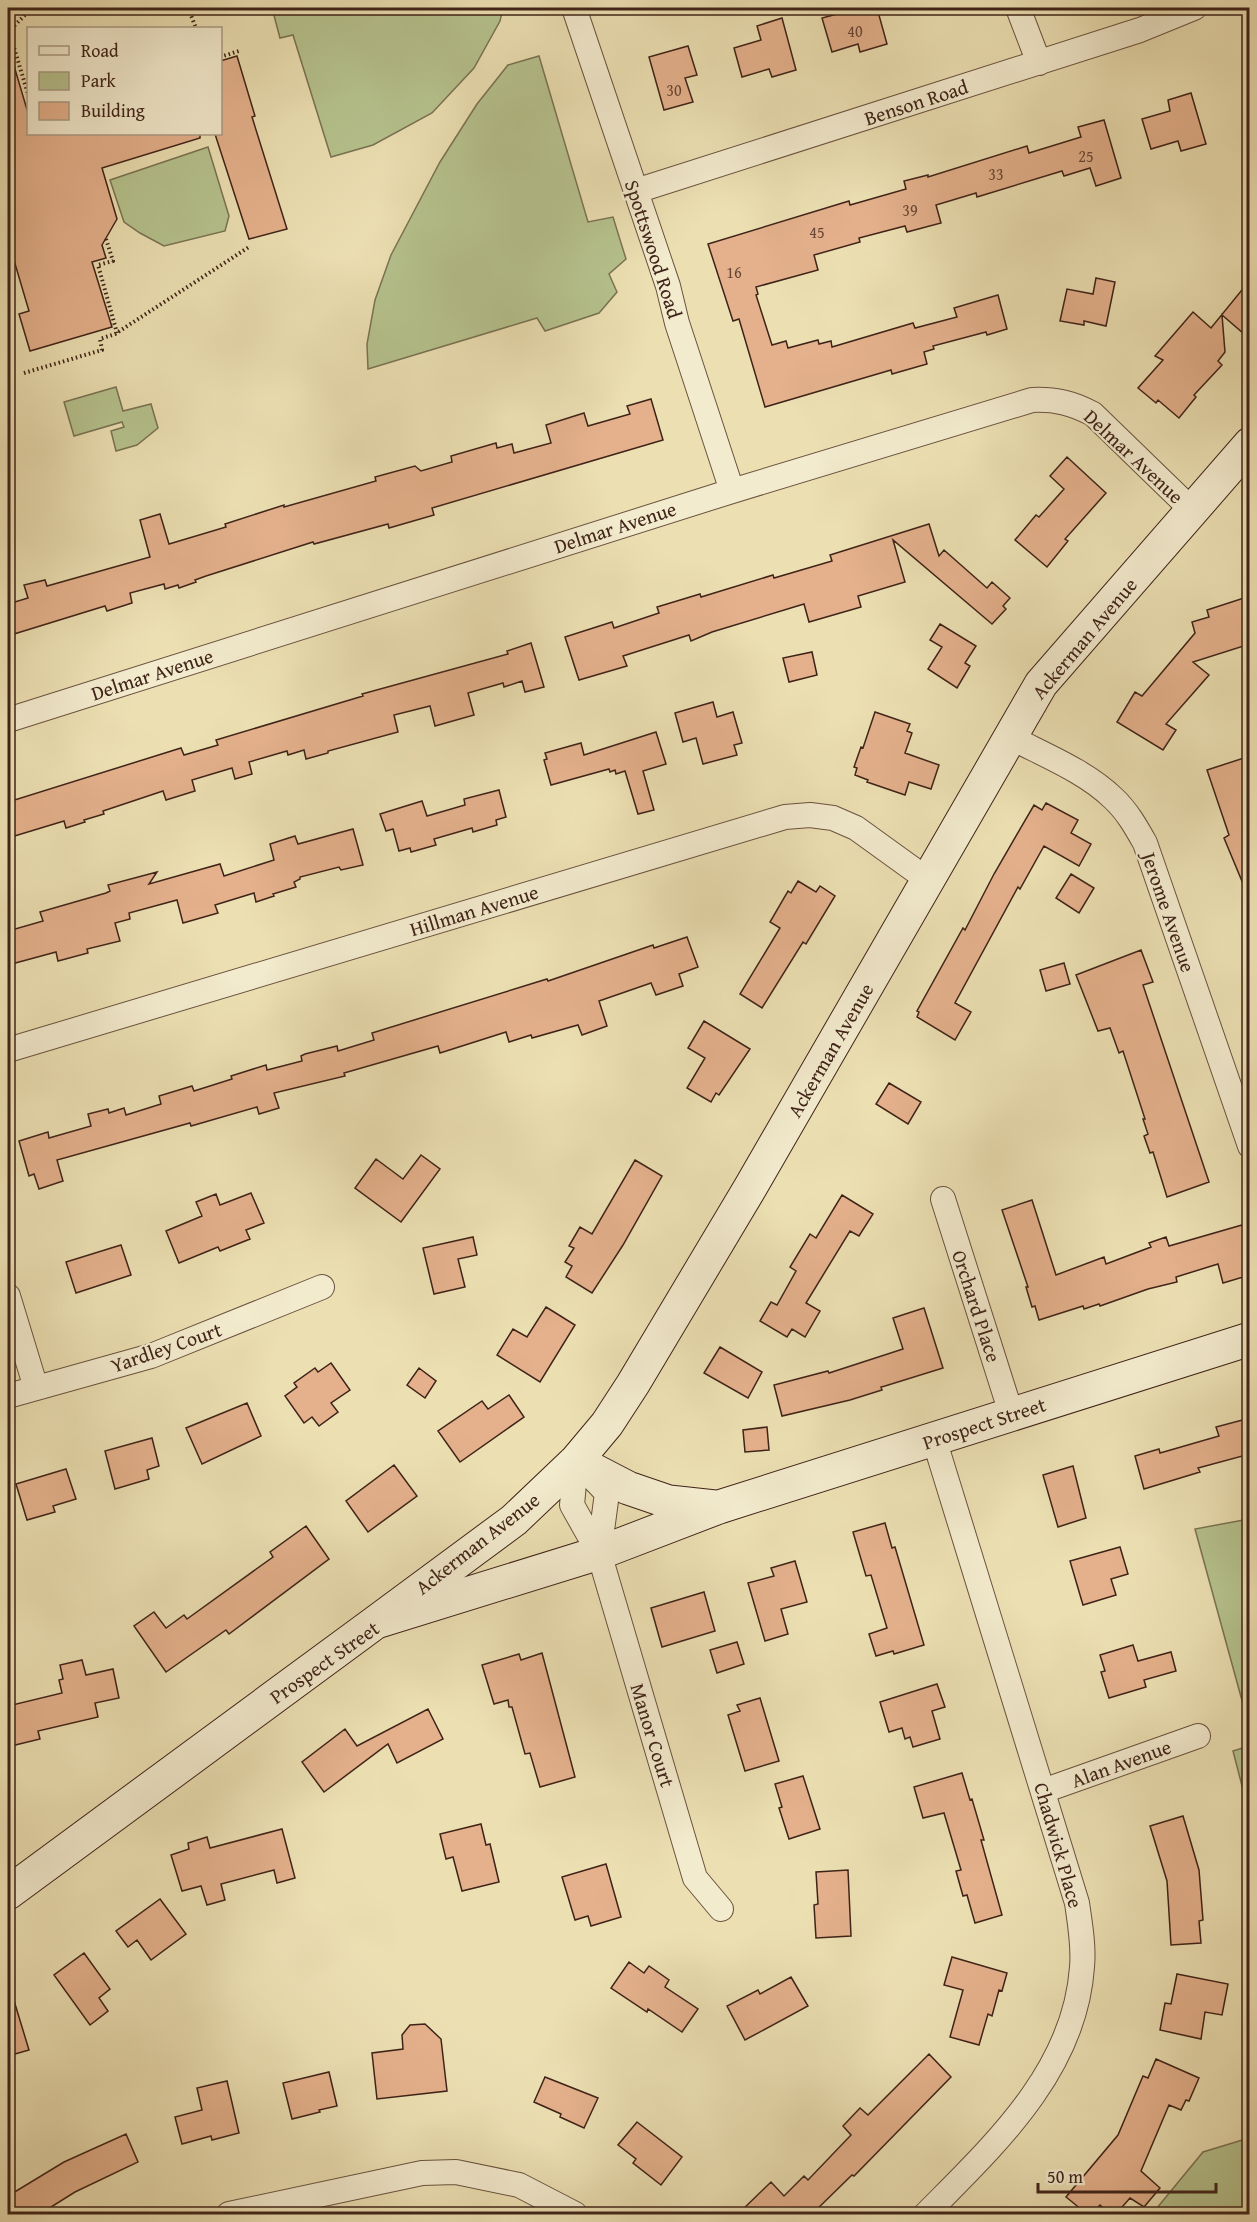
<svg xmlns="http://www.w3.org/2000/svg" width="1257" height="2222" font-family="'Gentium Book Plus',serif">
<rect width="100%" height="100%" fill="#ece0b3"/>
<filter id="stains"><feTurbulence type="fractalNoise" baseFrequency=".00333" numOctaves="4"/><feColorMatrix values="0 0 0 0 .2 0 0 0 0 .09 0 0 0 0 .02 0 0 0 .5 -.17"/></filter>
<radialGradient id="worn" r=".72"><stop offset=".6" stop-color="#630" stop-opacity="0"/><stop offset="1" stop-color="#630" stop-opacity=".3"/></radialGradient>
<path fill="#b6c38e" stroke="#7a7353" stroke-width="1.5" d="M272 8H503L500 21 474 68 432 113 373 145 331 157 293 35 280 38Z
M539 56 588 222 613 217 626 259 609 274 617 292 599 313 545 331 537 318 368 369 367 344 375 300 391 255 440 162 477 104 508 65Z
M208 147 229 216 225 231 164 246 140 233 124 222 110 180Z
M116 387 123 411 151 404 158 428 137 445 116 451 111 431 124 427 122 422 74 436 64 402Z
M1249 1519H1250L1249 1726 1195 1529Z
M1249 1746H1250L1249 1813 1233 1751Z
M1249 2138V2214H1152L1203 2152Z"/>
<path fill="#e4b18c" stroke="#3f2318" stroke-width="1.5" d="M860 8H877L887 44 860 52 858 44 832 52 822 18Z
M782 18 796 70 772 77 769 69 742 77 734 48 761 40 757 26Z
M688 46 697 75 685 78 693 102 664 110 649 57Z
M237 56 255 116 252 117 287 229 249 239 215 134H220V61Z
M12 59 28 113V134H200V138L102 168 117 219 102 245 106 258 92 262 112 327 30 351 19 314 29 311 8 240V60Z
M1191 93 1206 144 1181 151 1178 141 1151 149 1142 119 1170 111 1168 100Z
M1104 120 1121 178 1096 186 1090 168 1064 176 1062 171 977 197 976 193 936 205 941 223 907 232 905 226 859 238 860 242 814 255 818 270 756 287 758 294 756 295 772 345 786 341 788 348 818 340 819 344 831 341 832 347 913 323 915 328 957 317 954 308 998 295 1007 329 987 335 986 332 933 346 934 349 924 352 927 364 892 374 891 370 765 407 739 319 733 321 708 244 849 201 850 205 906 189 904 181 928 175V177L1027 146 1029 153 1081 137 1078 127Z
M1096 278 1115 282 1106 326 1084 321V325L1060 321 1067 289 1093 294Z
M1250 280V339L1222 315 1225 352 1218 361 1222 365 1194 395 1196 397 1179 418 1158 400 1156 403 1138 388 1163 360 1155 356 1193 312 1211 328Z
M651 399 663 440 432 508 434 515 389 528 388 524 314 544 313 542 206 576 195 580 196 582 179 588 178 585 165 589 164 584 130 593 132 603 107 611 105 606 14 634 8 612V604L28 598 24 585 45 580 47 586 150 557 140 520 160 514 169 544 226 527 225 524 284 505V507L376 481 375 477 415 466 421 471 452 462 451 456 496 443 497 448 512 444 514 453 551 443 546 425 584 413 588 426 630 414 627 406Z
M1067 457 1106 493 1065 539 1068 541 1047 567 1015 540 1036 515 1039 517 1064 489 1050 476Z
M929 524 939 556 944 550 987 588 992 582 1010 598 1003 606 1006 609 992 624 893 540 905 582 858 596 861 607 809 622 804 604 712 632 691 641 689 635 623 656 627 666 579 680 565 637 612 622 614 628 659 613 657 607 700 594 701 597 773 575 774 578 832 561 830 555Z
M1250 596V644L1193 662 1209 675 1166 724 1176 730 1163 750 1117 722 1135 692 1142 696 1195 633 1192 622 1209 617 1207 610Z
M940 624 976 646 965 663 970 666 957 688 928 669 942 647 930 640Z
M531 643 544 687 525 692 522 681 504 687 503 683 468 693 474 715 435 726 430 706 394 715 398 732 328 751V753L306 759 304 750 288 755 287 751 249 762 252 774 235 779 232 768 192 780 195 791 166 800 163 791 103 811 104 814 84 820 85 822 66 828 64 821 8 838V802L181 748 184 755 218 745 216 740 363 696 362 694 508 654 507 651Z
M812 652 817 675 789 682 783 658Z
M713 702 717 717 733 712 742 743 734 745 737 755 703 764 696 738 683 742 675 713Z
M875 712 910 724 907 731 912 733 905 753 939 765 931 789 909 782 905 795 867 782 868 780 855 775 857 768 854 767 861 747 863 748Z
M656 732 666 764 643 771 654 810 638 814 625 771 616 774 615 770 610 772 609 769 551 785 544 760 547 759 545 753 581 743 584 755Z
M1250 756V898H1249L1224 838 1229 835 1207 770Z
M499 790 506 817 496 820 497 825 473 832 472 828 434 839 436 845 411 852 410 848 399 851 393 829 386 831 380 814 422 801 427 816 465 805 464 799Z
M1046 803 1078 820 1071 833 1091 844 1079 866 1044 846 1020 889 1018 887 955 1003 971 1012 955 1040 917 1017 919 1012 917 1011 963 928 965 930 994 874 1034 805 1042 810Z
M353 829 363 865 341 870 339 867 300 877V879L294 882 296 887 273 894 274 896 256 902 254 893 215 905 218 913 183 923 177 900 129 913 130 919 115 923 120 941 87 949 88 953 58 961 56 952 8 965V931L43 921 40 912 106 893 110 891 108 885 157 872 149 884 220 864 224 876 274 860 270 844 295 836 298 844Z
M1071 874 1094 888 1079 913 1056 898Z
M798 881 816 892 820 886 835 896 806 944 803 942 762 1008 740 994 780 928 770 922 788 891 791 893Z
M687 937 698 967 679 974 683 986 656 995 651 983 599 1001 607 1026 582 1035 578 1025 532 1038 531 1035 509 1042 506 1032 440 1053 438 1046 344 1073 345 1076 274 1093 279 1108 259 1114 257 1107 191 1126 190 1123 57 1160 63 1181 39 1189 34 1174 29 1176 19 1141 48 1132 49 1138 91 1126 88 1114 108 1109 109 1113 124 1108 126 1115 161 1104 159 1096 192 1086 194 1091 232 1079 231 1076 266 1065 267 1070 302 1061 301 1056 305 1054 337 1046 338 1051 374 1040 372 1033 547 979 548 981 653 945 654 948Z
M1141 950 1153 982 1143 985 1209 1182 1167 1197 1153 1152 1150 1153 1144 1136 1148 1134 1143 1119H1145L1123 1051 1119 1053 1110 1028 1098 1031 1076 975Z
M1064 963 1070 984 1046 991 1040 970Z
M704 1021 750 1049 719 1095 716 1093 711 1102 687 1088 705 1058 688 1048Z
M889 1083 921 1102 908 1124 876 1104Z
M421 1155 440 1169 401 1222 355 1188 376 1159 403 1179Z
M635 1160 662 1176 623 1245 592 1293 566 1277 572 1266 565 1262 574 1248 569 1246 580 1227 592 1234Z
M251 1193 264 1223 246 1230 250 1239 220 1251 218 1247 179 1263 166 1231 202 1216 196 1202 216 1194 220 1205Z
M842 1195 873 1214 859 1236 850 1231 806 1303 820 1311 805 1337 792 1329 787 1337 760 1321 771 1302 777 1305 796 1271 790 1267 810 1234 816 1238Z
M1032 1200 1056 1275 1104 1257 1106 1264 1151 1247 1149 1243 1166 1237 1169 1246 1242 1225 1250 1250V1275L1223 1283 1218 1264 1176 1277 1177 1282 1148 1289 1100 1306 1099 1304 1084 1309 1083 1306 1039 1320 1035 1306 1032 1307 1026 1287H1028L1002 1210Z
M473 1237 477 1255 458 1259 465 1287 434 1294 423 1248Z
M121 1245 131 1275 76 1293 66 1262Z
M546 1307 575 1325 540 1382 497 1355 513 1329 527 1337Z
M924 1308 943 1368 885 1386 881 1387 882 1390 850 1400 782 1416 774 1385 828 1371 829 1373 903 1349 893 1318Z
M720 1347 762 1372 748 1398 704 1373Z
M331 1363 350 1390 331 1403 338 1412 319 1426 312 1417 304 1423 285 1396 297 1387 294 1383 315 1368 318 1372Z
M419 1368 436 1381 425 1398 407 1385Z
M509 1395 524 1417 460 1462 438 1431 482 1401 488 1409Z
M247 1403 261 1436 202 1464 186 1428Z
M1250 1418V1454L1198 1468 1200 1472 1144 1489 1135 1456 1159 1449 1160 1453 1219 1436 1216 1427Z
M767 1427 769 1450 745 1452 743 1430Z
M152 1438 159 1466 147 1470 149 1479 115 1489 105 1451Z
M394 1465 417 1496 368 1532 346 1501Z
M1073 1466 1086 1518 1058 1527 1043 1475Z
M66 1469 76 1499 53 1506 55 1512 27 1520 16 1484Z
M885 1523 892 1548 895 1547 924 1645 894 1654 893 1651 876 1656 869 1634 887 1628 871 1575 866 1576 853 1532Z
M306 1526 329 1559 229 1634 226 1630 166 1672 134 1626 154 1612 166 1628 184 1615 187 1619 273 1557 270 1552Z
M1120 1547 1128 1574 1111 1579 1116 1595 1083 1605 1070 1561Z
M795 1561 807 1602 781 1609 788 1634 765 1641 748 1583 774 1576 771 1568Z
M704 1592 715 1631 662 1647 651 1608Z
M737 1642 744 1664 717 1673 710 1650Z
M1133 1645 1138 1661 1171 1652 1176 1671 1144 1680 1146 1687 1109 1698 1101 1672 1105 1671 1100 1655Z
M542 1653 575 1777 540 1787 530 1753 525 1754 512 1707H509L508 1700 494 1704 482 1665 519 1654 521 1660Z
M82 1660 86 1675 113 1669 119 1698 95 1703 98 1717 38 1731 40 1739 11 1746 8 1733V1706L62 1693 59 1680 63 1679 60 1665Z
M937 1684 945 1707 932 1711 940 1739 913 1747 910 1737 905 1739 902 1728 889 1732 880 1702Z
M760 1698 779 1761 745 1771 728 1715 740 1711 737 1705Z
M428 1709 443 1739 397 1763 388 1744 324 1792 302 1762 345 1729 357 1746Z
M962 1773 970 1800 972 1799 984 1840H981L1002 1915 975 1923 967 1895 963 1896 956 1871 961 1870 944 1813 923 1818 914 1787Z
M803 1776 820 1829 789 1839 779 1808 782 1807 775 1784Z
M1183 1816 1199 1870 1203 1920 1199 1921 1201 1943 1171 1945 1167 1881 1150 1826Z
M481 1824 486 1845 490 1844 499 1882 462 1891 453 1857 446 1859 440 1834Z
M282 1829 295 1878 277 1883 274 1870 221 1884 225 1900 207 1905 201 1886 182 1891 171 1855 189 1849 188 1843 207 1837 210 1848Z
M606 1864 621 1917 591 1926 588 1916 575 1920 562 1877Z
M848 1870 851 1936 816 1938 814 1905 818 1904 816 1872Z
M160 1899 186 1934 151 1960 137 1940 128 1947 116 1931Z
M84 1953 110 1989 99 1998 108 2011 90 2025 54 1975Z
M952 1957 1007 1973 1002 1991 999 1990 992 2016 988 2014 979 2045 950 2037 963 1990 944 1985Z
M629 1962 644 1973 649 1966 669 1980 665 1987 698 2009 682 2032 648 2009 647 2012 611 1988Z
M1177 1974 1228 1984 1222 2015 1205 2012 1201 2039 1160 2030 1165 2003 1171 2004Z
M791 1977 808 2006 745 2040 727 2006 758 1990 760 1994Z
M8 1994H12L29 2050 8 2056Z
M425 2024 441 2039 447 2091 377 2099 372 2053 403 2049 402 2035 410 2025Z
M929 2054 951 2077 854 2176 852 2175 812 2214H738L771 2182 784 2196 804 2176 808 2180 851 2135 843 2126 860 2108 868 2115Z
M1156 2059 1199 2078 1189 2101 1186 2100 1181 2110 1169 2105 1141 2171 1160 2188 1144 2207 1130 2198 1116 2214H1110L1100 2205 1092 2214H1087L1066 2197 1118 2135 1143 2076 1148 2078Z
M329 2072 337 2106 319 2110 320 2112 292 2119 283 2083Z
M545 2077 598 2098 584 2128 560 2117 561 2114 534 2102Z
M227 2081 239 2133 212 2140 211 2136 182 2144 175 2117 202 2110 197 2088Z
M637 2122 682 2157 661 2185 633 2163 636 2159 618 2145Z
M126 2134 138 2162 75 2192 40 2214H8V2196L64 2162Z"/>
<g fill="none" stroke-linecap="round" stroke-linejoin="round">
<g stroke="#6a523f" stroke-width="26">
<path id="street" d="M574 8 668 286 677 323 732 491
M1018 8 1039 63
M636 191 1140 30 1194 8
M8 720 732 491 1032 400C1056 399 1072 403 1093 414L1192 510
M1010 737C1044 755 1085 771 1113 798 1127 811 1136 827 1145 843L1250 1146
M8 1050 785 817 810 815 833 818 856 828 928 880
M943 1199 1011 1413
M8 1296 36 1388
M8 1396 151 1356 322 1287
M576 1461 572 1505 599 1553 695 1878 721 1909
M586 1471 607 1493 599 1553
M1043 1791 1198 1736
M229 2214 422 2173 456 2172 519 2185 575 2214
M926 2214C994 2145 1075 2071 1082 1967 1084 1946 1080 1924 1077 1903L934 1439"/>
</g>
<g stroke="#3f2318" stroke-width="35">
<path id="secondary" d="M576 1461 628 1488 669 1502 715 1507
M376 1622 514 1520 576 1461 607 1424 633 1384 750 1188 1041 684 1250 444
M8 1893 376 1622 599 1553 719 1507 1250 1339"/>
</g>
<path stroke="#3f2318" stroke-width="4" stroke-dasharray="1.5 3" stroke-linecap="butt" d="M188 8 196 28
M9 31 28 94
M8 32 32 8
M220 57 239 51
M106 239 113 261 98 265 117 333
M8 261 14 259
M24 373 102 350 100 339 115 334 249 247"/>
<use href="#street" stroke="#f3ebce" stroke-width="24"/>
<use href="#secondary" stroke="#f3ebce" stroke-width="33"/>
</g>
<g text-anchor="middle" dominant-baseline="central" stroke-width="4.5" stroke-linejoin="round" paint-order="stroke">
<g font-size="16" fill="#684635">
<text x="855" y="31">40</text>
<text x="674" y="90">30</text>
<text x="1086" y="156">25</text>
<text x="996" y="174">33</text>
<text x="910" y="210">39</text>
<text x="817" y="232">45</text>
<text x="734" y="272">16</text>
</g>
<g font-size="20" fill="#3f2318" stroke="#f3ebce">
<text transform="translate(916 102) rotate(-18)">Benson Road</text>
<text transform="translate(654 249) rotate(72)">Spottswood Road</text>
<text transform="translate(1134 456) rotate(43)">Delmar Avenue</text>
<text transform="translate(615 527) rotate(-18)">Delmar Avenue</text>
<text transform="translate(1084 638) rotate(-50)">Ackerman Avenue</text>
<text transform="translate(152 674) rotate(-18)">Delmar Avenue</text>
<text transform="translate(474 910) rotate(-17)">Hillman Avenue</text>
<text transform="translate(1169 912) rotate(71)">Jerome Avenue</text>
<text transform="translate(830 1050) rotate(-60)">Ackerman Avenue</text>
<text transform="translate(977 1306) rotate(72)">Orchard Place</text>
<text transform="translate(166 1347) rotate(-19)">Yardley Court</text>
<text transform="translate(984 1423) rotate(-18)">Prospect Street</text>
<text transform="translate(477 1543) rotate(-38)">Ackerman Avenue</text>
<text transform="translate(324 1662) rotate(-35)">Prospect Street</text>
<text transform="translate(653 1735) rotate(73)">Manor Court</text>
<text transform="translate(1121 1763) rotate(-20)">Alan Avenue</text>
<text transform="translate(1059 1845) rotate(74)">Chadwick Place</text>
</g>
</g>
<rect width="1257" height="2222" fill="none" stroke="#ece0b3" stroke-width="30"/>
<rect x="9" y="9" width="1239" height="2204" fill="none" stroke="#3f2318" stroke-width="3"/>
<rect x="15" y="15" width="1227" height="2192" fill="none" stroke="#3f2318" stroke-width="1.5"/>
<rect x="27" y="27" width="195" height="108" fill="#f3ebce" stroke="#ab9b85" stroke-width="1.5"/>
<rect x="39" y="46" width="30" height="9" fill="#f3ebce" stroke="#ab9b85" stroke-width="1.5"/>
<text x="81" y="57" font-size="18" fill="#3f2318">Road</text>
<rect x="39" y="72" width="30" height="18" fill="#b6c38e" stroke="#ab9b85" stroke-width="1.5"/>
<text x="81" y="87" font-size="18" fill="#3f2318">Park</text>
<rect x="39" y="102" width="30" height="18" fill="#e4b18c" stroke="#ab9b85" stroke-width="1.5"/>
<text x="81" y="117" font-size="18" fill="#3f2318">Building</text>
<path d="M1038 2183v9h178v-9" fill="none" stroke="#3f2318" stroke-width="3"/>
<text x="1047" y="2183" font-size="18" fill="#3f2318" stroke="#f3ebce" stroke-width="4.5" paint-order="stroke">50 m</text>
<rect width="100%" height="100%" filter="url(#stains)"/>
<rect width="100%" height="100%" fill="url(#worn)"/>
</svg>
